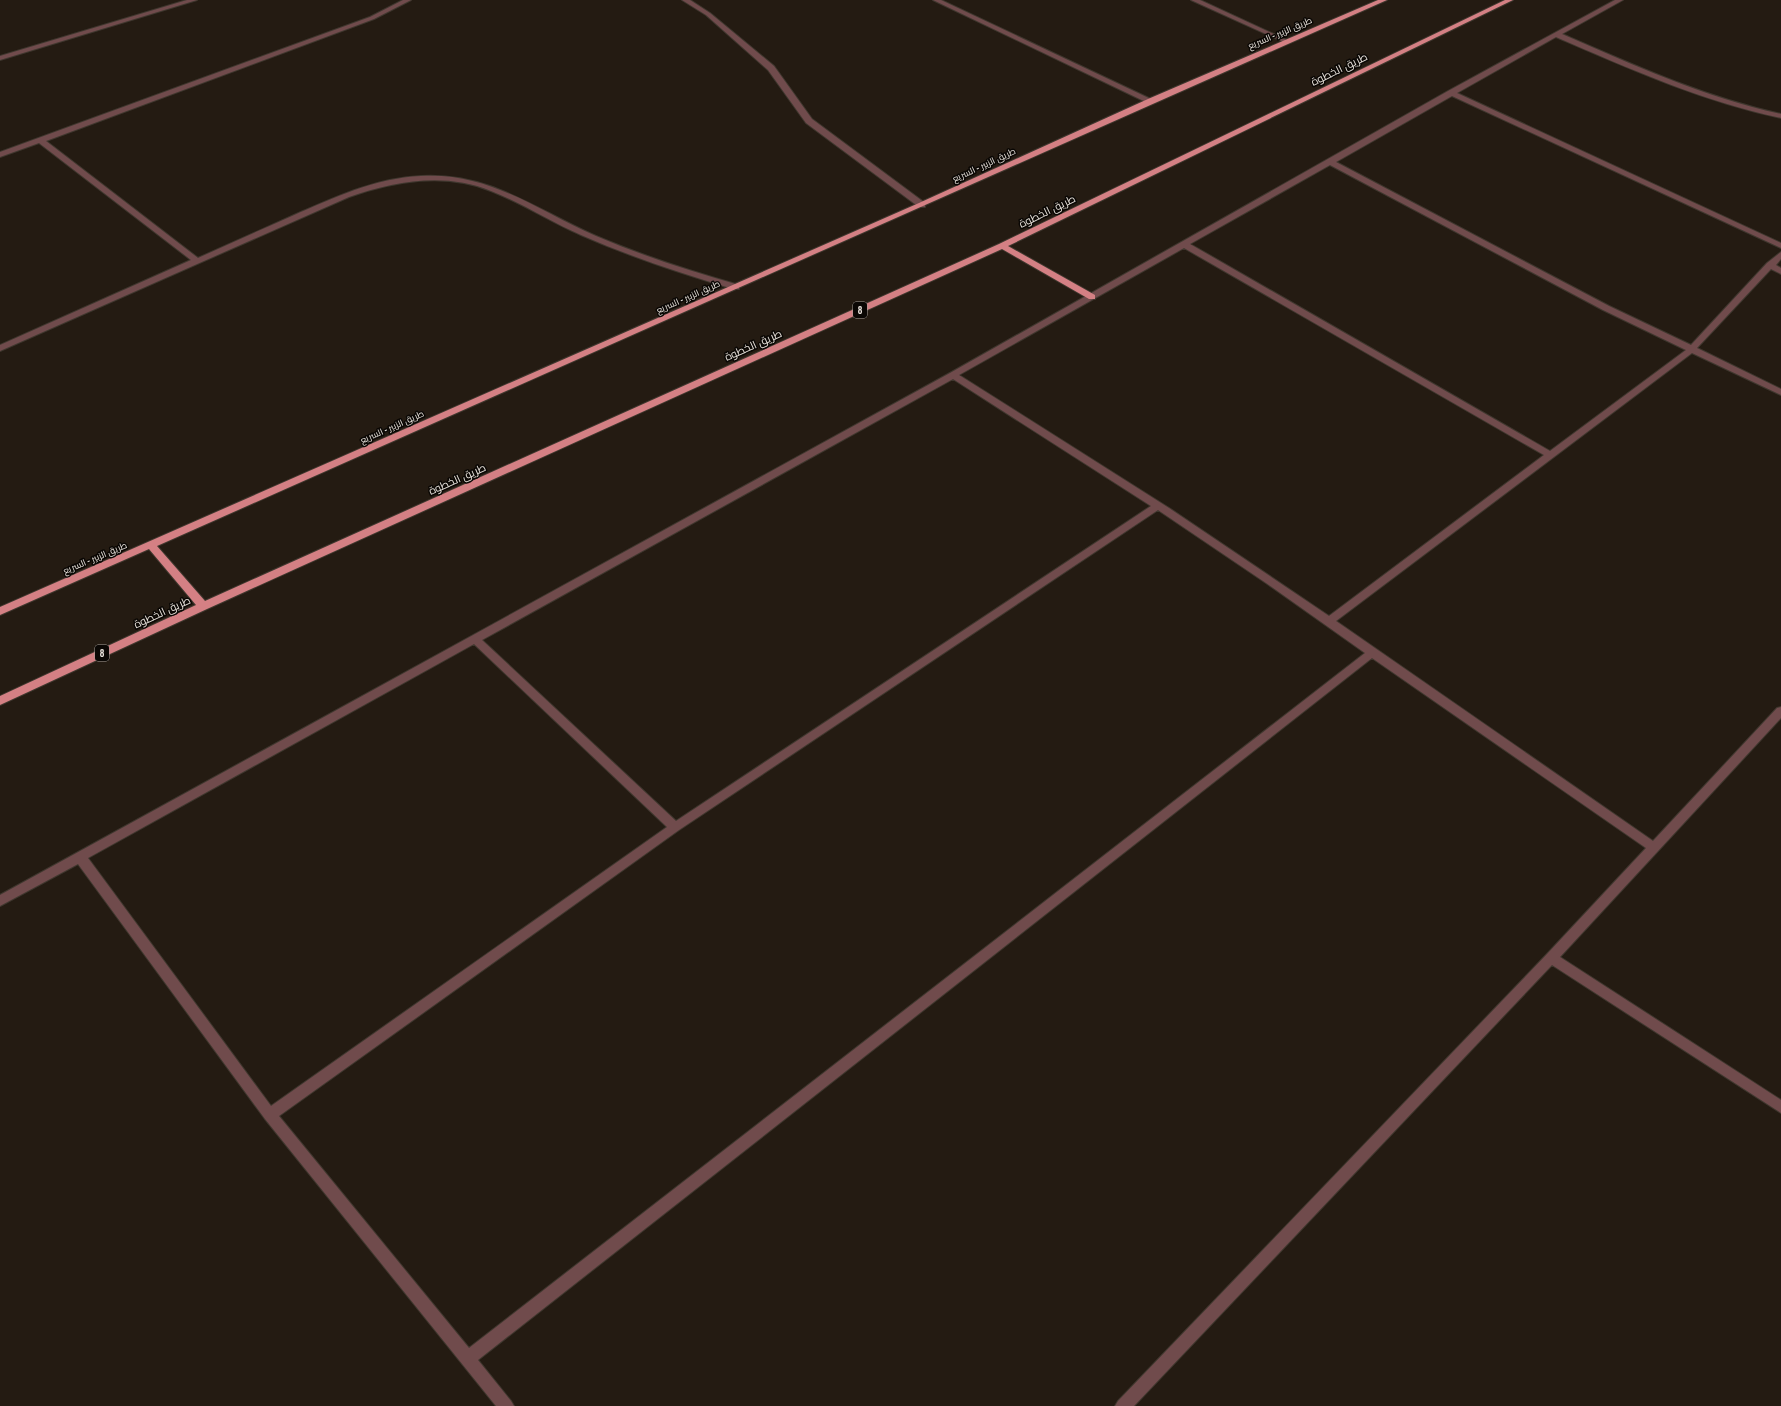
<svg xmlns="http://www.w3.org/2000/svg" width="1781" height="1406" font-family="'Archivo Narrow',Cairo,sans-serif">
<rect width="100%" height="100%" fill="#241b12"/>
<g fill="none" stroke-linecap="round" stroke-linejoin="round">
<g stroke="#3f372e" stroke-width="2">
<path id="minor" d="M187 0H197L0 60V56Z
M403 0H411L374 19 46 141 198 258C229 244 260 230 292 216 333 198 375 178 421 176 490 172 536 210 596 236 643 256 690 271 739 285V289H733C681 273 631 257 581 235 551 222 522 203 491 191 445 172 395 181 349 197L0 351V345L191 260 39 143 0 157V152L370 17Z
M682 0H690L710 13 774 66 812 119 925 203V207H919L806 123 768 70 706 15Z
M933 0H941L1155 101 1148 103Z
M1191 0H1200L1291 42 1286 43Z
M1615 0H1623L1562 34C1633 65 1704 97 1781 114V118C1702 101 1630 69 1556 37L1457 93 1781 243V248L1452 96 1336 162 1609 306 1691 345 1767 263 1781 252V259L1776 265 1781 268V274L1771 269 1697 348 1781 389V395L1692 353 1336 621 1653 841 1777 708 1781 707V718L1560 957 1781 1100V1113L1552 965 1134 1406H1115L1118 1401 1547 954 1646 848 1372 658 478 1360 511 1401 514 1406H496L265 1119 78 864 0 906V895L950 373 1448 91ZM1330 165 1603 310 1686 350 1550 451 1190 244ZM1184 248 1544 455 1329 616 1169 508 959 375ZM953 379 1151 506 676 821 482 640ZM1158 510 1266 583 1365 653 469 1348 279 1116 679 830ZM474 644 667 827 271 1106 88 858Z"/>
</g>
<g stroke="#3f372e" stroke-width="2">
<path id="trunk" d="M1378 0H1387L157 546 205 601 999 244 1505 0H1513L1008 246 1095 295V299H1089L1002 249 207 609 0 705V696L196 605 149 549 0 615V607L919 203 1148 99Z"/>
</g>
<use href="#minor" fill="#704b4c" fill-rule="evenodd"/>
<use href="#trunk" fill="#d48084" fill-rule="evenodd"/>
</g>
<g text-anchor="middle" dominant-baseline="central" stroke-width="3" stroke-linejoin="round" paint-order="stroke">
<g font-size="9" fill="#e8e2db" stroke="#0a0704">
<text transform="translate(1280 33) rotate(-23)">طريق الزبير - السريع</text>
<text transform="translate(984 165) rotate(-25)">طريق الزبير - السريع</text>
<text transform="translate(688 297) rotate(-24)">طريق الزبير - السريع</text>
<text transform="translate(392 427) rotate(-24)">طريق الزبير - السريع</text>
<text transform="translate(95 558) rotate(-23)">طريق الزبير - السريع</text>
</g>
<g fill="#0a0704" stroke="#a5a09a" stroke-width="1">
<rect x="853" y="302" width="14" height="16" rx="3"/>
<rect x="95" y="645" width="14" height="16" rx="3"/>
</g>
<g font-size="10" font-weight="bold" fill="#e8e2db">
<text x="860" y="310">8</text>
<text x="102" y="653">8</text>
</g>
<g font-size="11" fill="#e8e2db" stroke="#0a0704">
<text transform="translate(1339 69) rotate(-26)">طريق الخطوة</text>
<text transform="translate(1047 211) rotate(-26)">طريق الخطوة</text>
<text transform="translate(753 345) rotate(-24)">طريق الخطوة</text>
<text transform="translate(457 479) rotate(-24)">طريق الخطوة</text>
<text transform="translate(162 612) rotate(-25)">طريق الخطوة</text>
</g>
</g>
</svg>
